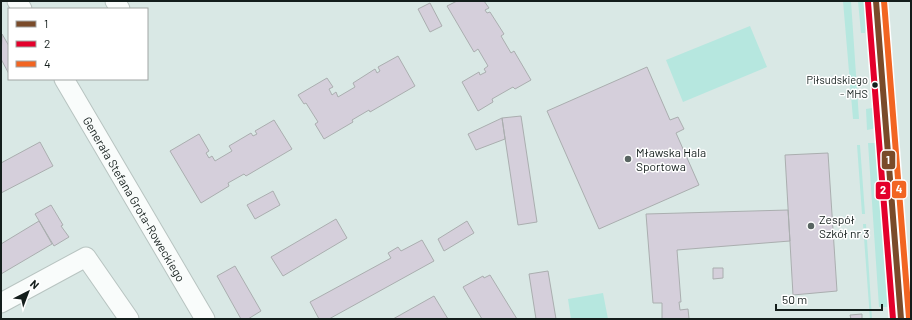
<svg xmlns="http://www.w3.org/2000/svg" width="912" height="320" font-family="Barlow,sans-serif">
<rect width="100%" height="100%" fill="#d9e8e5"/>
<path fill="#b6e7df" d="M843 1H851L859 119H853Z
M858 1H868V20L865 33H861Z
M750 26 767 67 683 102 666 60Z
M872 108 877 128 867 130 866 109Z
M868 143H877L890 305 888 307H879Z
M857 145H860L865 214H862Z
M863 224H866L872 319H870Z
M603 293 608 319H571L568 299Z"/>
<path fill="#d5cfdb" stroke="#aaaeaf" d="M457 1H484L489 8 485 10 487 13 490 12 504 34 501 36 511 53 514 51 531 80 515 89 513 87 492 99 493 102 478 111 462 82 479 72 480 75 486 72 484 69 488 66 478 49 474 52 447 6Z
M430 3 442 26 430 32 418 9Z
M2 34 9 46V74L1 59Z
M398 56 415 86 370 112 369 110 352 120 353 122 324 139 315 124 318 122 306 103 304 104 298 95 327 78 333 87 329 89 332 95 336 92 338 97 355 87 353 83 375 69 377 73 380 71 378 67Z
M647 67 670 120 678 117 684 129 676 133 699 185 599 229 547 111Z
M521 116 537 222 518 225 502 118Z
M502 118 505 139 476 150 468 134Z
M274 120 292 149 246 176 244 174 228 183 229 186 201 203 170 151 199 134 209 151 206 153 209 158 212 156 215 161 232 151 229 146 251 133 253 136 257 134 255 131Z
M40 142 53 166 1 193V163Z
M828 153 837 291 793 295 785 155Z
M273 191 280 205 255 219 247 205Z
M51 205 63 225 61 226 69 237 54 246 35 214Z
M788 210 790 241 677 250 681 302H679L680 310 688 309 689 319H662V303H653L646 214Z
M336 219 347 238 283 276 271 257Z
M39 221 52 244 1 274V244Z
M467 221 474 233 444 251 438 239Z
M422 240 434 261 329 319H319L310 302 391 258 388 253 398 247 401 251Z
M235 266 261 311 248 319H241L217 276Z
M713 268H723V278L713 279Z
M548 271 556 319H536L529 274Z
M490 275 517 319H482L463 287 483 276 484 278Z
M434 296 448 319H393Z
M862 314V319H851L850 315Z"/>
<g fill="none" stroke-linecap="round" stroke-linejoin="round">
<g stroke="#b8c4c1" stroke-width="21">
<g id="minor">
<path d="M17 1 22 9"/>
<path d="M115 1 120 9"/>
<path id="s1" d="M64 79 205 319"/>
<path d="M1 303 86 257 129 319"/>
</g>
</g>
<g stroke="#b8c4c1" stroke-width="24">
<path id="major" d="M876 1 901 319"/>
</g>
<use href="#minor" stroke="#f9fcfb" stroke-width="19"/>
<use href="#major" stroke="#f9fcfb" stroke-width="22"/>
<g stroke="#fff" stroke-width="9">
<path id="bus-1" d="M876 1 901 319"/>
</g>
<g stroke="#fff" stroke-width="9">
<path id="bus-2" d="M868 2 893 319"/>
</g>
<g stroke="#fff" stroke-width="9">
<path id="bus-3" d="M884 1 909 318"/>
</g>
<use href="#bus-1" stroke="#7a4b2a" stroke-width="6"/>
<use href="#bus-2" stroke="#e4002b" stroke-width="6"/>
<use href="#bus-3" stroke="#f26522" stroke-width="6"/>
</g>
<circle fill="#141e1c" stroke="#fff" stroke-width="1.5" cx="875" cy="85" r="3.5"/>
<g fill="#596562" stroke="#fff" stroke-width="1.5">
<circle cx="628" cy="159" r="4"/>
<circle cx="811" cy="226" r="4"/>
</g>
<g text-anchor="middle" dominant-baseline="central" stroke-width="3" stroke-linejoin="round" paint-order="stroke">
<g font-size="11" fill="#141e1c" stroke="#fff" text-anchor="end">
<text x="868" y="79">Piłsudskiego<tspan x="868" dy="14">- MHS</tspan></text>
</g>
<g font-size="12" fill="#141e1c" stroke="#fff" text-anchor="start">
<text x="636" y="152">Mławska Hala<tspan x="636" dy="14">Sportowa</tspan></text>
<text x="819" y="219">Zespół<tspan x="819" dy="14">Szkół nr 3</tspan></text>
</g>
<g font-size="12" fill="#141e1c" stroke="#fff">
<text stroke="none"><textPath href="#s1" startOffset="139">Generała Stefana Grota-Roweckiego</textPath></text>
</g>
</g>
<g stroke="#fff" stroke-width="1.5">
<rect x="881" y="150" width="15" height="20" rx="4" fill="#7a4b2a"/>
<rect x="891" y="180" width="16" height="19" rx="4" fill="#f26522"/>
<rect x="875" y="181" width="16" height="19" rx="4" fill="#e4002b"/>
</g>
<g font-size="11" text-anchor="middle" font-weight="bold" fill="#fff">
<text x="888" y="164">1</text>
<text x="899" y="193">4</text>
<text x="883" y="194">2</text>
</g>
<rect width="912" height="320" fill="none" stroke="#141e1c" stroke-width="4"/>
<rect x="8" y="8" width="140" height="72" fill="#ffffff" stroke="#a1a5a4"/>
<rect x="16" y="21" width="20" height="6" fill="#7a4b2a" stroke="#a1a5a4"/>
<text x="44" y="28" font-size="12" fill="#141e1c">1</text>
<rect x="16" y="41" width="20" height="6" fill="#e4002b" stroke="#a1a5a4"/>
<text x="44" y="48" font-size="12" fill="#141e1c">2</text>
<rect x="16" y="61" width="20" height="6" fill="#f26522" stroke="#a1a5a4"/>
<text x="44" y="68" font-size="12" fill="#141e1c">4</text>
<g transform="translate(28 292) rotate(42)" stroke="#ffffff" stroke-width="3" paint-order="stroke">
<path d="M0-3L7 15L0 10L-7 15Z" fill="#141e1c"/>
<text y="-6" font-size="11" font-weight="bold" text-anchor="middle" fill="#141e1c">N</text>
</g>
<path d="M776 304v6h106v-6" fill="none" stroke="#141e1c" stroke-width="2"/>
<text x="782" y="304" font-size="12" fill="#141e1c" stroke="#ffffff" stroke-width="3" paint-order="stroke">50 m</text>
</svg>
